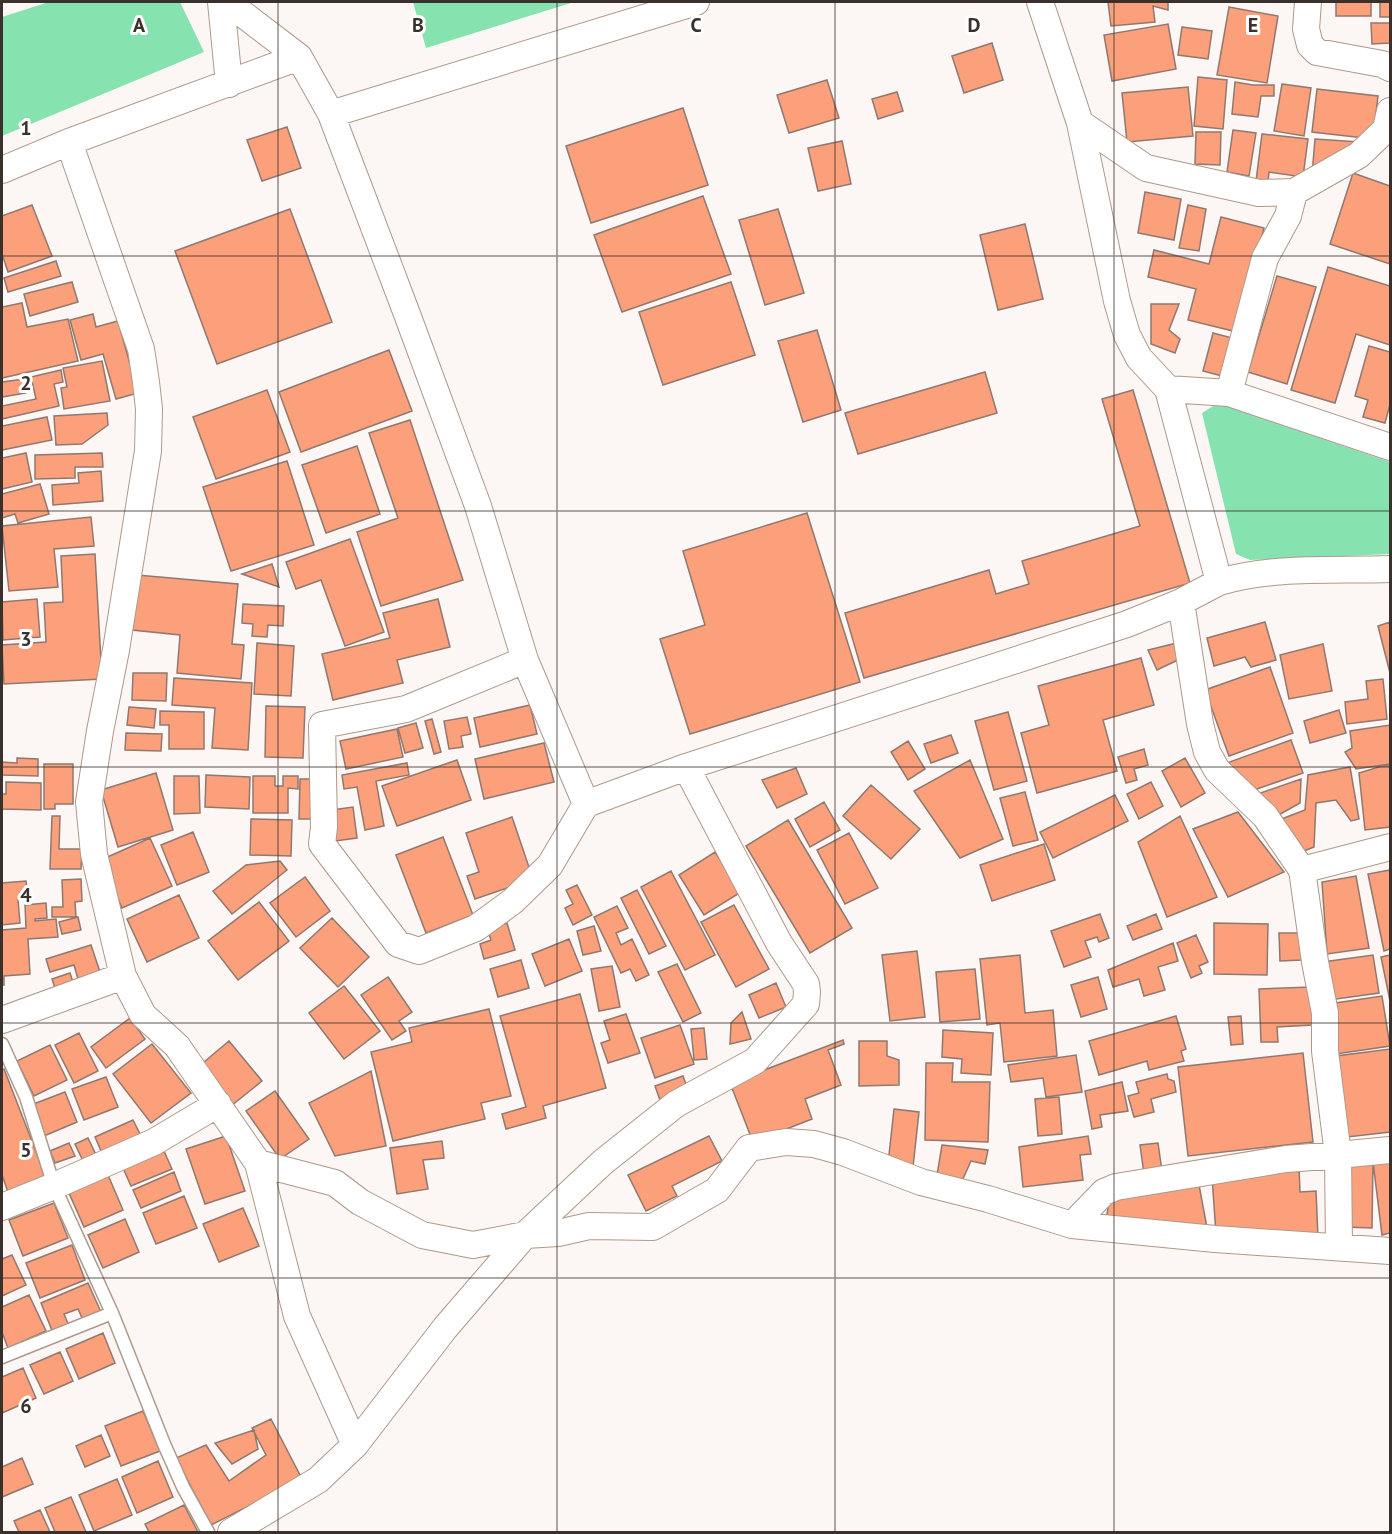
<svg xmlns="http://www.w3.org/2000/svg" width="1392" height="1534" font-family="'PT Sans',sans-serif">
<rect width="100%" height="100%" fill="#fcf7f4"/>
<path fill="#86e2af" d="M49 2H180L204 52 2 136V17Z
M413 2H574L426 48Z
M1218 403 1390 462V554L1250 560 1236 554 1202 413Z"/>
<path fill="#fca07b" stroke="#90786f" stroke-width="1.5" d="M1108 2H1168V10L1153 6 1155 22 1111 26Z
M1336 2H1371V16H1336Z
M1380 2H1390V17H1380Z
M1229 7 1278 16 1267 83 1217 75Z
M1371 23H1390V43L1372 44Z
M1168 24 1176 69 1112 81 1104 35Z
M1182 27 1212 31 1208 59 1178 55Z
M992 43 1003 80 964 93 952 56Z
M1198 77 1227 80 1223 129 1194 126Z
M827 80 839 118 789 133 777 95Z
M1235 82 1253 85H1274V96H1261L1258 117 1232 114Z
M1282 84 1311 88 1304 136 1274 131Z
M1188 87 1193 136 1127 142 1122 93Z
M1317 89 1378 96 1373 139 1312 132Z
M897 92 903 111 878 119 872 99Z
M683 108 708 185 591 223 566 146Z
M287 127 301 168 262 181 247 140Z
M1233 130 1256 133 1249 176 1227 172Z
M1196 132H1221L1220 165 1195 164Z
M1262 134 1308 139 1303 177 1269 172 1268 182 1256 181Z
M1315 139 1361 142 1312 175Z
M842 141 851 184 818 191 808 148Z
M1353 173 1390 186V264L1330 244Z
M1145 192 1181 199 1174 240 1138 233Z
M703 196 731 274 622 312 594 235Z
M32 205 52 256 8 272 2 254V216Z
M1188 205 1206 209 1199 251 1179 248Z
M290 209 332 322 217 364 175 251Z
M778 209 804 293 765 305 739 220Z
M1221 217 1264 228 1237 332 1188 320 1196 289 1148 277 1154 250 1209 264Z
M1025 224 1043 299 998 310 980 235Z
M56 261 61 276 8 292 4 278Z
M1328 267 1390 286V345L1356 334 1335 403 1291 390Z
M1277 276 1316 287 1287 384 1248 372Z
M72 282 78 302 30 316 24 294Z
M731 282 755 355 663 385 639 312Z
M22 303 27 327 68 319 78 361 2 378V307Z
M1151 304H1179L1169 330 1180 339 1175 353 1151 344Z
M93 314 96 327 118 321 138 393 116 399 103 354 81 360 70 320Z
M817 330 841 410 803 422 778 341Z
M1213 333 1236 339 1226 377 1203 371Z
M1369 346 1390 352V409L1389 408 1385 423 1363 417 1368 400 1355 396Z
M389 350 412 411 301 452 279 392Z
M102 361 110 401 64 409 61 388 67 387 63 368Z
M61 370 63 382 54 384 59 406 2 419V406L36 399 31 377Z
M985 372 997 413 858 454 845 413Z
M24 379 26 393 2 397V382Z
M267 390 290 452 216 479 193 417Z
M1133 390 1190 583 864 678 845 613 989 570 996 594 1029 584 1022 561 1140 526 1102 399Z
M107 413 108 425 82 444 56 445 54 416Z
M47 417 52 440 2 450V426Z
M410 420 463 580 381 606 357 532 398 518 369 433Z
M357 446 380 514 326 533 302 465Z
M26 453 32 482 2 489V458Z
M102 453 103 467H75V478L35 479V455Z
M287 461 314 545 231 571 203 487Z
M101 471 103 501 53 505 52 485 79 483 78 473Z
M40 484 49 514 18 523 15 514 2 518V494Z
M807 513 860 682 690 734 660 639 705 625 683 551Z
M91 517 94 546 54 549 58 587 9 591 2 526Z
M350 539 384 632 345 646 321 580 296 589 286 562Z
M95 554 102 679 4 684 2 645 46 642 44 603 63 602 61 556Z
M272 564 279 587 242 574Z
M137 575 238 584 232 644 244 645 241 679 177 673 180 635 132 630Z
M37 599 40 637 3 640 2 602Z
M438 599 450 647 397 660 403 683 333 700 322 654 390 638 383 613Z
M243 604 284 606 283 626 268 625 267 637 252 636 253 624 242 623Z
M1265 622 1276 660 1251 667 1245 657 1214 666 1207 638Z
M1390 622V673L1378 626Z
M257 643 294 646 291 696 254 694Z
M1177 643 1182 658 1157 670 1148 650Z
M1323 644 1332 691 1289 699 1280 655Z
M1141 658 1154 705 1103 720 1117 771 1037 793 1021 733 1049 725 1038 686Z
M1270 667 1293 733 1229 756 1205 690Z
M133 673H167L166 701 132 700Z
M174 678 252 683 248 750 212 748 215 708 172 705Z
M1383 679 1387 719 1347 724 1345 702 1368 699 1366 681Z
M530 705 537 734 480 747 474 718Z
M266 706 305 707 303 758 265 757Z
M129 707 156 709 154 728 127 725Z
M1339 710 1346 733 1310 743 1304 721Z
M160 711 204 712V749H169V725H160Z
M1008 712 1027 781 994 790 975 721Z
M467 717 471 734 461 736 463 747 449 749 444 721Z
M432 719 441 752 434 754 425 721Z
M416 723 423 748 405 753 398 728Z
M1390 725V764L1356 769 1345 752 1352 748 1350 731Z
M397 729 403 757 346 769 340 741Z
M126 733 162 734 161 751 125 750Z
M951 735 958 753 931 763 924 744Z
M1291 740 1303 773 1248 792 1224 764Z
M908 741 925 769 908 780 891 752Z
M544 743 554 782 484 799 475 759Z
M1144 749 1148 765 1134 769 1137 780 1126 783 1118 757Z
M17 758 38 759V776L2 775V762L17 763Z
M1185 758 1205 793 1181 807 1162 771Z
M457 760 471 800 397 826 382 786Z
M970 760 1003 839 960 858 914 791Z
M407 763 409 775 376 781 384 826 365 830 357 787 344 789 342 775Z
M44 764H73V804H55V809H44Z
M1382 766H1390V827L1365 830 1359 773Z
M1350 767 1359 819 1351 821 1336 800 1316 803 1314 847 1299 853 1279 820 1305 810 1308 775Z
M796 768 807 794 777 808 762 780Z
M156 773 173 830 118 847 101 790Z
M206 775 250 777 249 809 205 807Z
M174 776H199L200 813 174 814Z
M253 776H275V786H283V776H298V789L288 788V813H253Z
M300 779H318L317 819H299Z
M1301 779 1300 803 1275 817 1252 796Z
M6 782 41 783V810L2 809V794H6Z
M1151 782 1163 806 1139 819 1127 794Z
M871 785 920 829 891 859 843 816Z
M1025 792 1038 840 1013 846 1000 798Z
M1115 795 1128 821 1053 858 1040 832Z
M824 802 840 830 810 847 795 819Z
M353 807 357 838 335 841 332 810Z
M1238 812 1284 872 1228 897 1193 829Z
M52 816H60L59 849H82L81 869H50Z
M1180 816 1217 897 1167 917 1138 842Z
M512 817 533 879 475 899 467 876 479 872 466 833Z
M251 819 292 820 291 856 250 855Z
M788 820 852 928 810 953 746 846Z
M193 832 209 872 177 885 161 845Z
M849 833 878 888 845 904 817 850Z
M443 837 473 915 426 933 396 855Z
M150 838 172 886 122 908 101 860Z
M1044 844 1055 880 992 901 980 865Z
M715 852 741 892 704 915 679 875Z
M280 861 287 870 232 914 213 891 246 865Z
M1390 870V949L1384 951 1368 874Z
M671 871 715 955 685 970 641 887Z
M1356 876 1369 948 1327 954 1322 882Z
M305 877 330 911 296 937 270 903Z
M81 879 82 901 75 902 76 917H52V907H63L62 880Z
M26 881 28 899 18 900 20 923 2 925V883Z
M577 885 592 915 573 925 565 908 573 904 566 890Z
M637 890 666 946 649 954 621 898Z
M179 895 199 938 147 962 127 919Z
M259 902 289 941 238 980 208 941Z
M46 903 47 918 35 919V921L56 919 58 937 28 939 30 974 4 976V985H2V930L26 928 25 905Z
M734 905 769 969 736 987 701 922Z
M617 906 628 928 616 933 621 945 632 939 649 975 636 981 630 969 621 973 594 917Z
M1100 914 1109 938 1099 942 1097 937 1085 941 1091 957 1064 967 1051 931Z
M1156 914 1162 929 1133 940 1127 926Z
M78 917 81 930 62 934 59 922Z
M332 918 369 957 338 987 300 948Z
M507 923 515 950 484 959 480 944 491 940 487 929Z
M1214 923 1268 924 1267 975 1214 974Z
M594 926 601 951 583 955 577 931Z
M1279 933H1302V960L1280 961Z
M1196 935 1208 962 1199 966 1202 973 1191 978 1177 943Z
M569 939 582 971 545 986 532 954Z
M1173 943 1178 961 1158 967 1165 990 1144 996 1139 979 1113 987 1108 970Z
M91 945 100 972 78 979 74 965 50 972 46 959Z
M917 951 925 1017 890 1021 882 955Z
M1020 955 1025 1013 1053 1010 1057 1056 1004 1062 1000 1023 987 1025 980 959Z
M1373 955 1379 993 1329 1000 1323 962Z
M1390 955V1001L1381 957Z
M521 960 529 988 498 997 490 969Z
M677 964 701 1013 683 1022 658 972Z
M612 966 620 1007 599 1011 591 969Z
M975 969 980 1019 940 1022 936 972Z
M70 973 75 988 57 994 52 979Z
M388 977 412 1012 399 1021 406 1031 392 1040 361 995Z
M1098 977 1107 1009 1081 1017 1071 985Z
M776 983 786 1007 759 1018 749 995Z
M344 986 380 1031 344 1059 309 1013Z
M1311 987 1312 1025 1277 1027 1278 1042H1261L1259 989Z
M580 994 606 1088 543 1106 546 1118 506 1129 502 1114 526 1107 500 1016Z
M1382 996 1390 1046 1336 1054 1329 1004Z
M489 1009 511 1096 481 1103 485 1119 393 1141 371 1052 412 1042 409 1028Z
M742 1012 751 1039 730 1044 731 1023Z
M626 1014 640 1053 608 1063 601 1043 610 1040 604 1021Z
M1176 1016 1186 1049 1181 1051 1184 1061 1149 1070 1147 1061 1099 1075 1089 1041Z
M1241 1016 1243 1044 1231 1045 1228 1017Z
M130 1018 145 1039 106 1068 91 1047Z
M680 1025 694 1064 655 1078 641 1038Z
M704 1028 707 1059 694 1060 691 1029Z
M943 1030 993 1033 991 1075 961 1073 962 1059 942 1057Z
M79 1033 98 1071 74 1083 55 1045Z
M843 1040 844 1044 828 1050 841 1085 805 1099 812 1119 753 1142 730 1083Z
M229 1041 262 1081 231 1106 198 1067Z
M859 1041H887V1056L899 1060V1085L859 1086Z
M152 1044 191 1093 151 1123 113 1074Z
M50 1045 67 1080 34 1096 17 1061Z
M1390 1049V1132L1347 1137 1336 1056Z
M1303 1053 1313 1142 1188 1156 1178 1067Z
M1076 1055 1082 1092 1046 1097 1043 1078 1011 1082 1008 1065Z
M926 1063H953L952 1082H990L988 1142 925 1140Z
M4 1069 47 1180 9 1195 2 1175V1070Z
M371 1071 386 1146 335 1156 309 1103Z
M1167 1074 1168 1079 1174 1081 1176 1092 1151 1099 1154 1112 1134 1117 1128 1096 1139 1093 1136 1082Z
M683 1076 689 1093 661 1103 655 1086Z
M106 1077 118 1107 84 1120 72 1089Z
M1122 1082 1128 1111 1100 1115 1102 1127 1092 1129 1085 1091Z
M275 1091 309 1139 280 1159 246 1111Z
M65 1092 77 1122 44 1136 31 1105Z
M1059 1097 1062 1134 1038 1136 1035 1099Z
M894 1109 919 1112 913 1167 888 1164Z
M133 1120 143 1140 104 1158 95 1137Z
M226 1136 245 1191 205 1204 186 1149Z
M709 1136 722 1161 672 1186 677 1196 646 1211 628 1175Z
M1088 1136 1091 1154 1080 1155 1083 1180 1023 1187 1019 1147Z
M88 1138 97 1157 84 1163 75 1144Z
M442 1141 444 1158 423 1160 428 1189 397 1194 390 1148Z
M69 1143 75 1156 55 1163 50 1151Z
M1158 1143 1162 1171 1144 1174 1140 1145Z
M942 1145 988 1150 985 1164 971 1161 961 1183 937 1175Z
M164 1151 172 1169 131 1186 123 1168Z
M1390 1160V1233L1382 1235 1373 1162Z
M1346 1161 1373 1162 1372 1228 1345 1227Z
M1299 1166 1300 1192 1316 1191 1318 1237 1216 1234 1212 1177Z
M174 1172 181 1191 141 1208 133 1190Z
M108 1175 123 1210 84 1227 69 1193Z
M1199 1185 1208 1233 1105 1227 1110 1195Z
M184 1196 197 1228 156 1244 143 1213Z
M54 1203 68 1238 23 1256 9 1220Z
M243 1208 259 1246 219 1262 203 1224Z
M125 1219 139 1252 103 1268 88 1235Z
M72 1245 85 1280 40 1298 26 1263Z
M12 1255 26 1285 2 1296V1259Z
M88 1283 101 1312 83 1320 78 1309 64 1314 69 1326 53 1333 41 1303Z
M29 1295 46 1331 8 1348 2 1332V1307Z
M103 1333 115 1363 79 1379 66 1349Z
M60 1352 73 1381 44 1394 30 1365Z
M23 1368 36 1398 2 1413V1377Z
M143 1411 160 1451 121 1466 105 1426Z
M271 1419 302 1479 211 1525 176 1458 206 1445 229 1481 266 1455 252 1428Z
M254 1430 258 1449 232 1464 215 1443Z
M101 1435 110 1456 85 1467 76 1446Z
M22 1458 33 1484 2 1497V1467Z
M158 1461 173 1497 137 1513 122 1477Z
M117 1479 132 1515 94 1531 79 1495Z
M71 1497 86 1532H55L45 1508Z
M184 1505 198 1532H149L145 1524Z
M40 1510 50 1532H19L14 1521Z"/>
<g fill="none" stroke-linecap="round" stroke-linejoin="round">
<g stroke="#ae998b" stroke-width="15">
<path id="service" d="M2 1044 26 1097 54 1186 112 1313 164 1444 183 1487 208 1532
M2 1357 112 1313"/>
</g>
<g stroke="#ae998b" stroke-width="28">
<path id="minor" d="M221 2 229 84
M227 2 299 57 331 114 407 314 478 506 525 660 586 804 686 767 779 943 806 984 807 992 806 1004 755 1061 676 1104 603 1162 525 1235 445 1328 355 1445 318 1480 231 1532
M1040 2 1080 123 1117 301 1127 335 1139 358 1168 389 1219 582C1274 566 1333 571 1390 569
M1308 2 1306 29 1310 45 1317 52 1382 64 1390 68
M331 114 696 2
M1080 123 1146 168 1259 193 1294 192 1359 155 1386 129 1390 111
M69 142 141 349 146 382 149 409 148 451 116 650 100 731 89 802 94 854 123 976 143 1015 177 1046 258 1163 297 1316 355 1445
M2 170 69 142 299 57
M1168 389 1229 393 1390 447
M1229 393 1265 258 1288 216 1294 192
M1181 602 1200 724 1207 752 1217 770 1265 816 1302 870 1315 962 1325 1013V1051L1338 1155 1390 1150
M525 660 406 709 322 725 324 827 322 844 398 944 419 951 476 928 513 901 550 865 586 804
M686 767 1127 624 1181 602 1219 582
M1302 870 1390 847
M2 1020 123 976
M258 1163 335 1183 360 1202 422 1235 473 1245 525 1235 558 1233 589 1226 653 1227 717 1190 749 1148 786 1142 814 1144 843 1152 921 1182 988 1199 1072 1225 1215 1239 1390 1251
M2 1207 54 1186 154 1142 218 1104
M1072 1225 1104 1192 1116 1187 1286 1159 1338 1155 1339 1247"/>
</g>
<use href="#service" stroke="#fff" stroke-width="12"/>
<use href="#minor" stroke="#fff" stroke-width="26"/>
</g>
<path fill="none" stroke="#3a312c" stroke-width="1.5" stroke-opacity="0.55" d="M278 2V1532M557 2V1532M835 2V1532M1114 2V1532M2 256H1390M2 511H1390M2 767H1390M2 1023H1390M2 1278H1390"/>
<g font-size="20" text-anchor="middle" font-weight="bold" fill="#3a312c" stroke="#fff" stroke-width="6" stroke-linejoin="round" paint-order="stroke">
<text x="139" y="32">A</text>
<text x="418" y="32">B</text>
<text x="696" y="32">C</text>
<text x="974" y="32">D</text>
<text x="1253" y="32">E</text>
<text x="26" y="135">1</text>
<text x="26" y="390">2</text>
<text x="26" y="646">3</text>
<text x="26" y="902">4</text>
<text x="26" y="1157">5</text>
<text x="26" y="1413">6</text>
</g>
<rect width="1392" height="1534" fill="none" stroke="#3a312c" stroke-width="6"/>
</svg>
